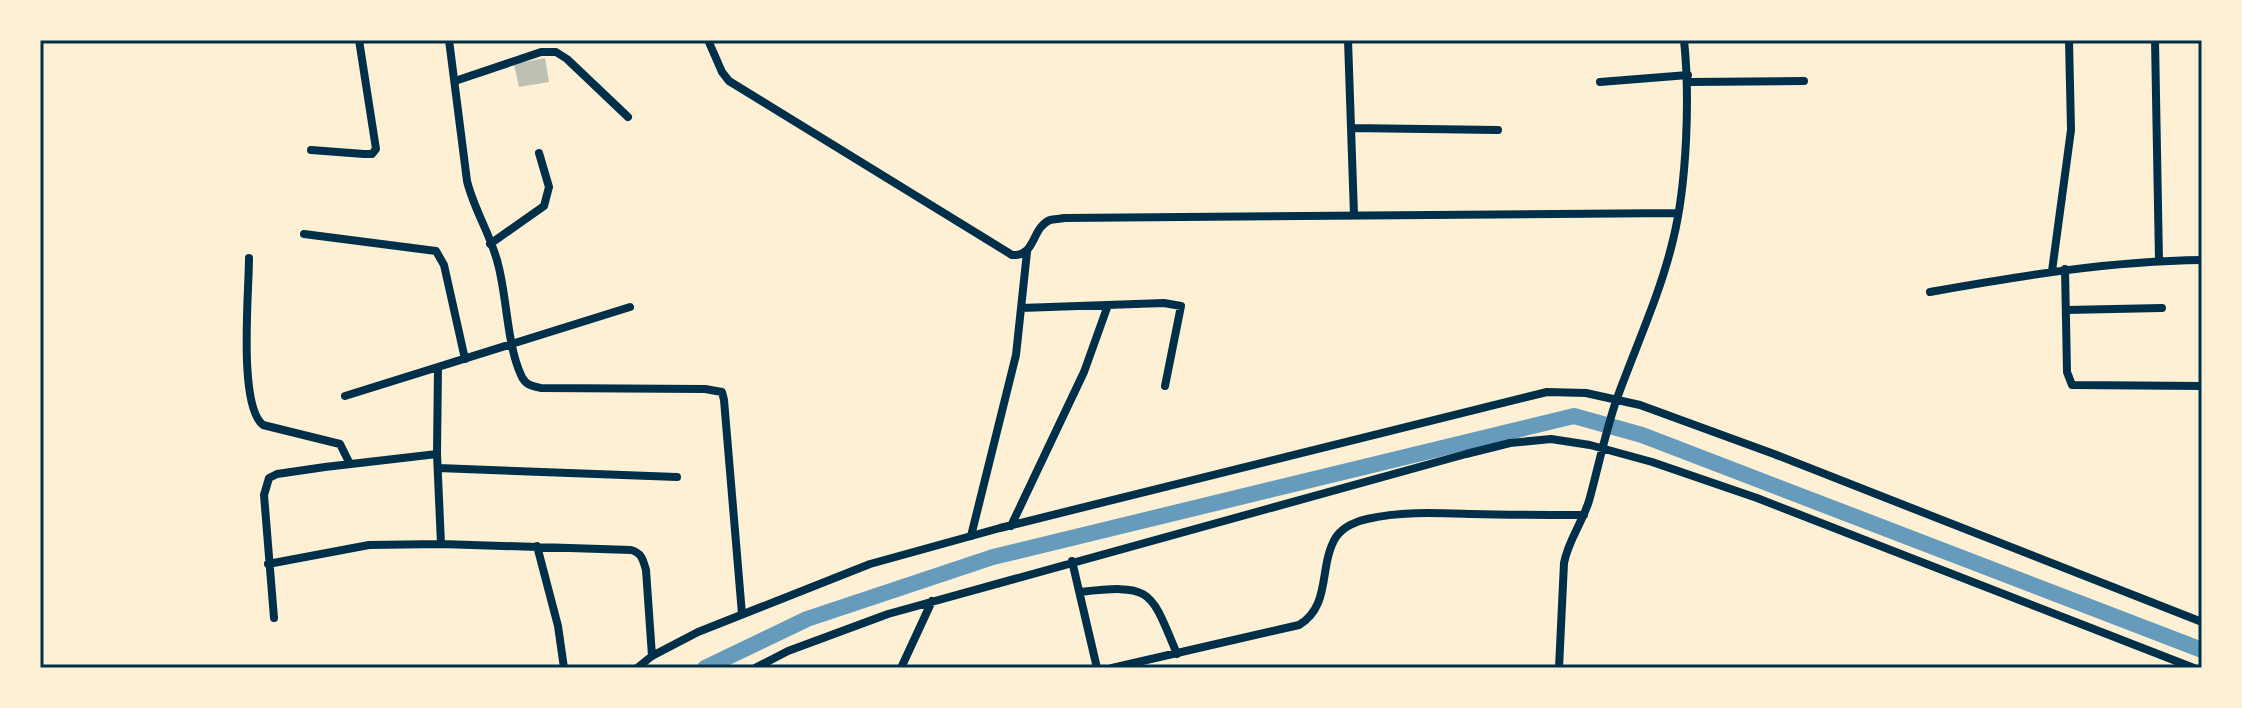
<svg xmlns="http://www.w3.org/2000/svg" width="2242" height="708" font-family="Lora,serif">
<rect width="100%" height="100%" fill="#fdf0d5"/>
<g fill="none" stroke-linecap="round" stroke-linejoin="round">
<path stroke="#669bbc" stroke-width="16" d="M705 668 807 619 993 557 1574 416 1642 435 2202 650"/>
</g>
<path fill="#bec0b2" d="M545 58 549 82 519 87 514 64Z"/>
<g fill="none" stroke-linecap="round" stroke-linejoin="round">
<path stroke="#003049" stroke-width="8" d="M449 40 467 181C474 210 491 235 498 264 507 297 507 345 521 375 525 385 532 386 541 388L705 389 722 392 724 400 742 614
M708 40 722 72 729 81 1012 255C1036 257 1031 228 1050 220 1055 219 1060 219 1064 218L1678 213
M1348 40 1354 215
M2155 40 2159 261
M455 81 541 52H556L567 59 628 117
M1600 82 1688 75
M1689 82 1804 81
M1351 128 1498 130
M311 150 364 154H372L376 149 359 40
M304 234 436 251 444 265 465 359
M490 244 544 206 549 187 539 153
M249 258C249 292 238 405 263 425L340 444 350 464
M2065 269 2067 372 2072 385 2202 386
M2052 271 2071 130 2069 40
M1930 292C2020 276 2110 261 2202 260
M1021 308 1164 303 1181 306 1165 386
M2066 310 2162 308
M438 367 437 454 441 544
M345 396 630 307
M438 468 677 477
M1011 526 1084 372 1108 305
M971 536 1016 355 1027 252
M537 546 558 626 564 668
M1072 561 1097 668
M268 564 369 545 441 544 631 550C642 553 643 560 646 570L652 656
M1080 592C1152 584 1150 589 1177 654
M274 618 264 495 269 478 277 474 325 467 437 454
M637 668 652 656 698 632 870 564 1000 528 1547 392 1586 393 1640 405 1774 454 2202 622
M755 668 788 651 888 614 1466 454 1510 443 1551 439 1590 445 1652 462 1757 498 2194 668
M901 668 932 601
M1112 668 1299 625C1332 605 1318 566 1336 537 1343 527 1356 521 1367 519 1401 511 1438 513 1472 514 1510 515 1547 515 1584 515
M1559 668 1564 563C1568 541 1582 523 1589 501 1598 468 1605 434 1616 401 1635 348 1660 295 1673 240 1687 184 1690 97 1684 40"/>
</g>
<rect width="2242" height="708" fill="none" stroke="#fdf0d5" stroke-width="84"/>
<rect x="42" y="42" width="2158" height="624" fill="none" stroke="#003049" stroke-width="3"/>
</svg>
